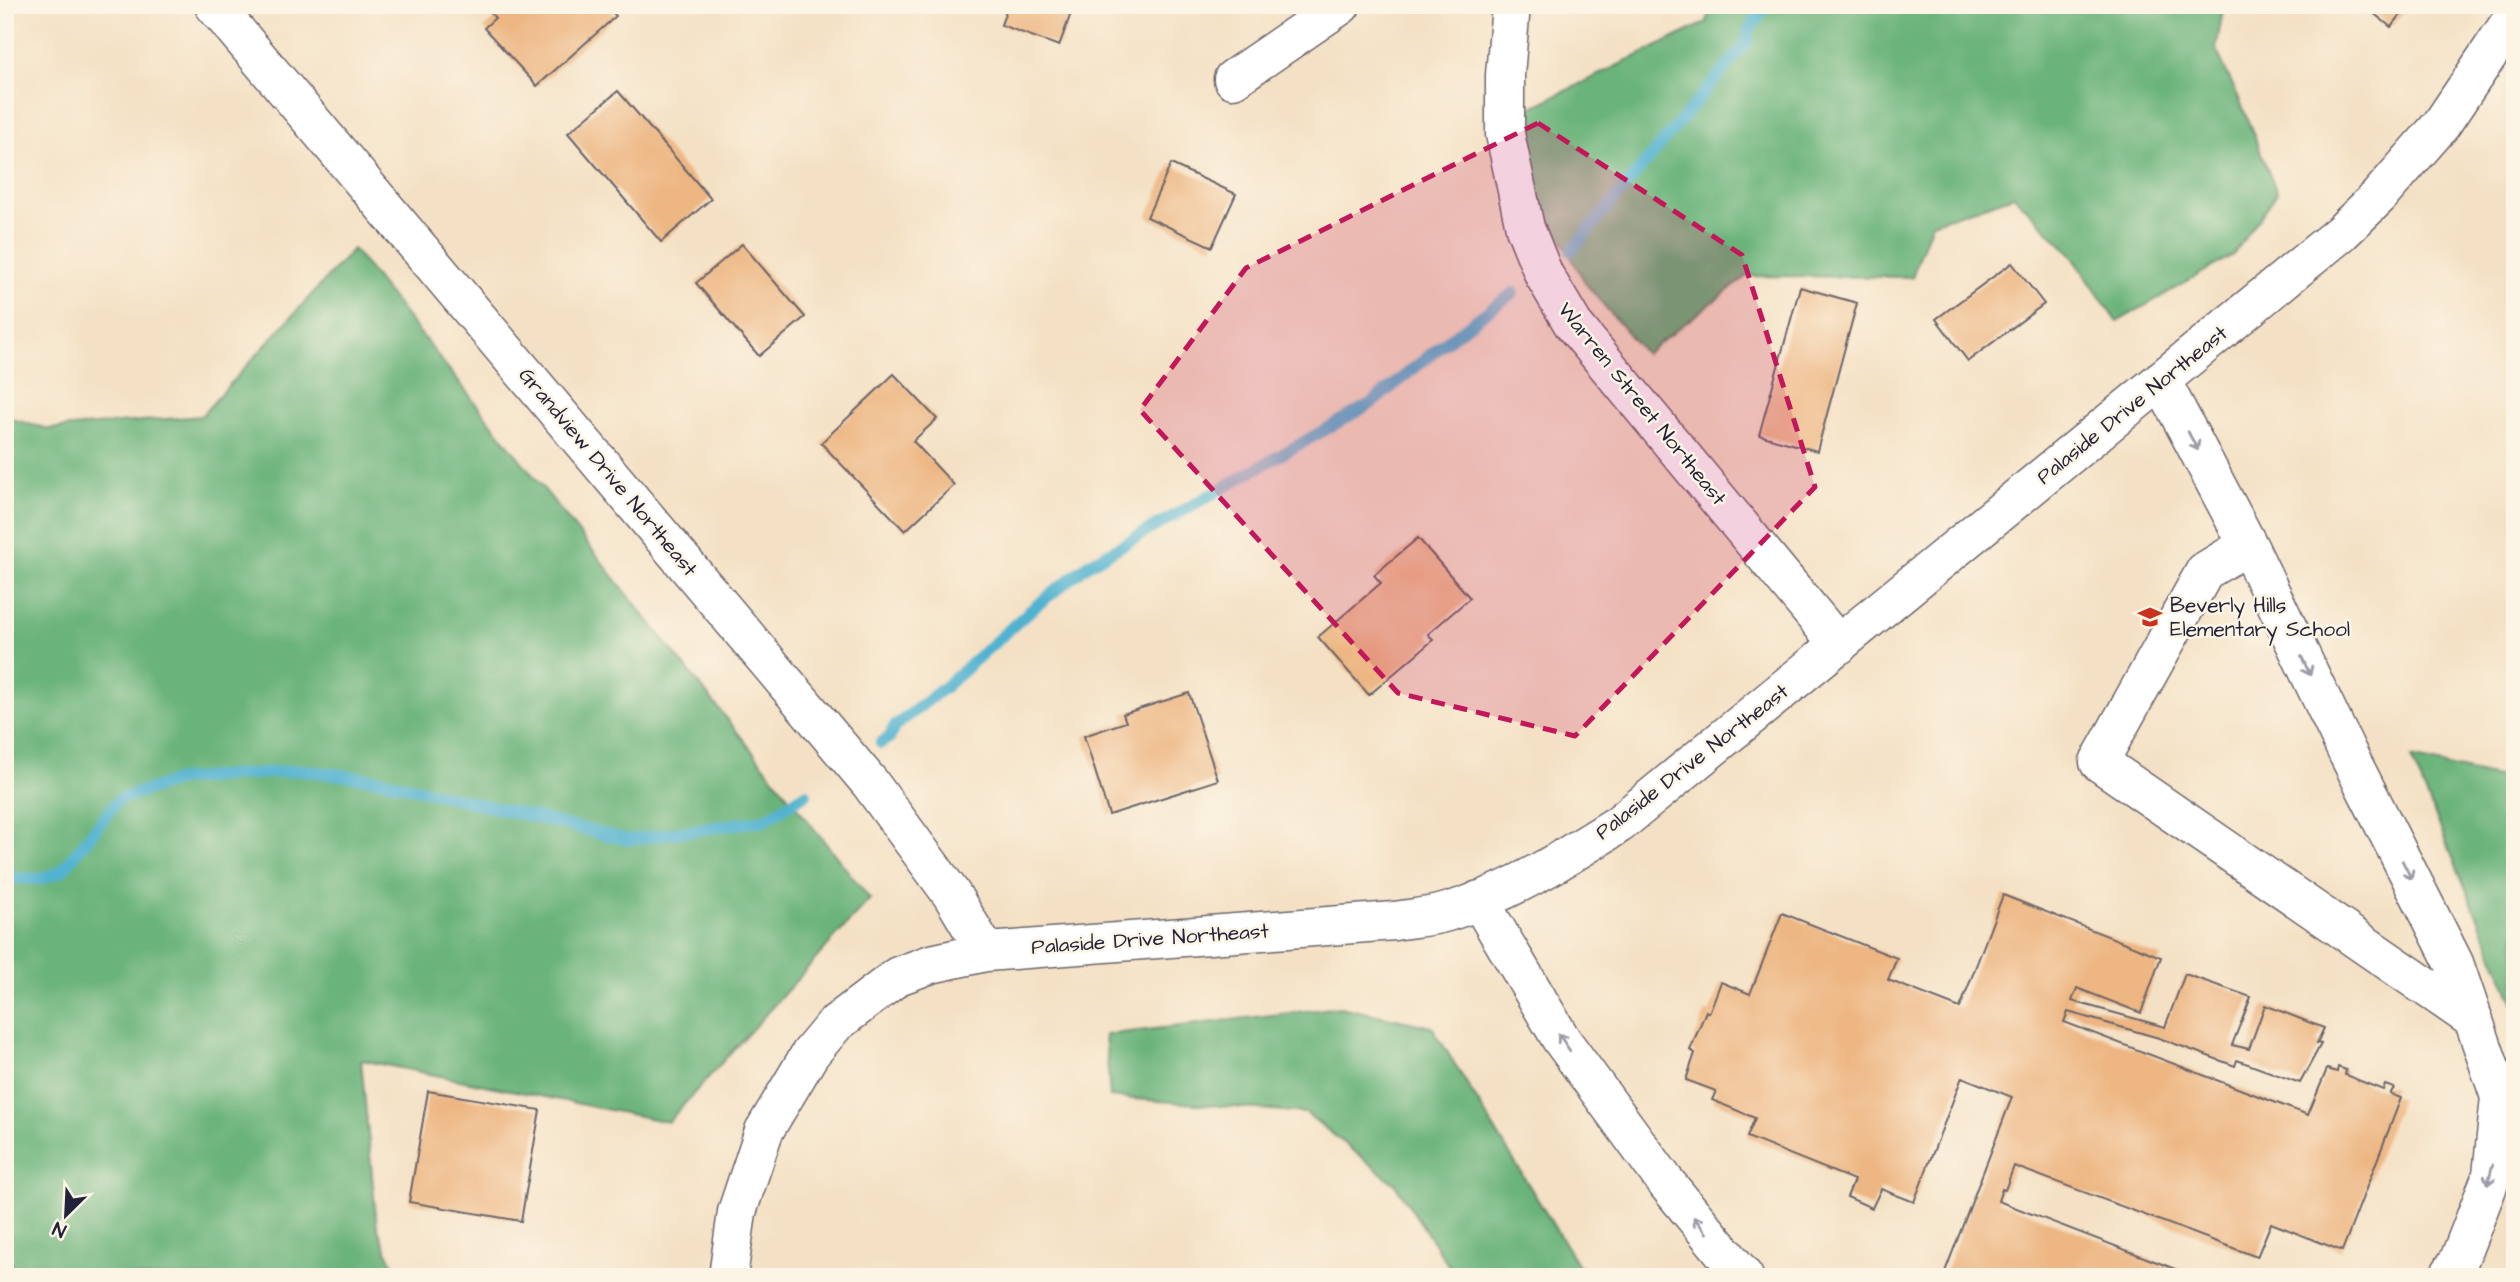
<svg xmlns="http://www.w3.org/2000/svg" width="2520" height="1282" font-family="'Architects Daughter',sans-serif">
<rect width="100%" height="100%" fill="#fcf5e5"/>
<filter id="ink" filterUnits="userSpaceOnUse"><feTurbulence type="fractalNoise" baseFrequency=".0143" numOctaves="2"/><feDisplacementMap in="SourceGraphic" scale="14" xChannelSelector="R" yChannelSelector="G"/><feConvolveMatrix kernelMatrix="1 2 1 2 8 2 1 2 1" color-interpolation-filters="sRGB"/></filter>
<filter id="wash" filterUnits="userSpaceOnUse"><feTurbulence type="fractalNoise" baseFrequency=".00686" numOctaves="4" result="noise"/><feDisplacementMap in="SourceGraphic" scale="28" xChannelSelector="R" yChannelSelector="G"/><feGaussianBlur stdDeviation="1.57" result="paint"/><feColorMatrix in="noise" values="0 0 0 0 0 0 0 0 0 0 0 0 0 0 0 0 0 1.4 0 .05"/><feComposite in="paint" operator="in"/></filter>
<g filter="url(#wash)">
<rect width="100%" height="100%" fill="#f4e1c5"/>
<path fill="#6bb37a" stroke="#466a5a" stroke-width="2" d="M1710 5H2224L2216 49 2240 101 2277 193 2233 255 2117 322 2070 253 2014 196 1932 223 1912 277 1747 276 1645 354 1586 284 1538 198 1526 110 1707 22Z
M353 249 870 899 668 1122 361 1060 377 1227 398 1277H5V417L48 429 201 416Z
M2411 758 2515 781V1006Z
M1340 1007 1432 1027 1585 1277H1456L1395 1184 1306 1113 1110 1097 1105 1035Z"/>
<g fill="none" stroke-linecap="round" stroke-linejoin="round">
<path stroke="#51b2d0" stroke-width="12" d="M1571 251 1747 42 1749 30 1767 5
M881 743 890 737 894 727 946 686 1031 610 1089 564 1372 403 1452 337 1513 293
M5 878 41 879 62 871 119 799 179 780 301 770 381 780 628 840 764 820 806 794"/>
</g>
<g id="blocks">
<path fill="#edb682" d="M484 5H606L616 16 537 86 484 28 495 18Z
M1008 5H1074L1059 46 1001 25Z
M2363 5H2409L2391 27Z
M618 91 711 199 661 242 568 133Z
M1171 164 1236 194 1212 247 1147 217Z
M742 244 805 317 759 356 696 283Z
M2012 263 2044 304 1968 361 1936 319Z
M1800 287 1857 303 1817 451 1759 435Z
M894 374 937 419 913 441 954 485 905 531 821 443Z
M1418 538 1470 598 1428 634 1433 640 1369 695 1318 637 1381 583 1374 575Z
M1189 693 1218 780 1109 815 1084 736 1126 722 1123 714Z
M2003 895 2161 957 2141 1013 2077 988 2072 1001 2165 1027 2185 974 2251 997 2232 1045 2249 1049 2265 1005 2324 1028 2317 1043 2321 1044 2300 1083 2237 1060 2235 1066 2159 1038 2068 1012 2064 1022 2308 1115 2327 1069 2337 1072 2338 1067 2346 1070 2345 1075 2383 1090 2385 1085 2394 1088 2390 1094 2401 1098 2342 1251 2271 1223 2257 1257 2014 1166 2005 1190 2002 1189 1998 1201 2196 1277H1943L2012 1097 1962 1077 1914 1202 1881 1189 1872 1208 1847 1197 1854 1180 1747 1137 1755 1118 1712 1100 1716 1091 1686 1080 1695 1053 1690 1050 1706 1011 1709 1013 1721 982 1750 994 1782 913 1897 958 1888 980 1960 1008Z
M428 1091 540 1110 521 1221 409 1202Z"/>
</g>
</g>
<g filter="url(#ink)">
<use href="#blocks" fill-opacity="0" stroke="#6c656b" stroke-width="2"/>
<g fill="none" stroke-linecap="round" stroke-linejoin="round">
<g stroke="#6c656b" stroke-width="41">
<path id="minor" d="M214 5 870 783 952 895 986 952
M1511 5 1505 75V134L1525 228 1544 275 1573 324 1839 645
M1233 79 1341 5
M2161 380 2248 545 2348 754 2454 963 2500 1097 2492 1175 2459 1260 2448 1277
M2248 545 2205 571 2099 762 2474 1020
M1479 900 1561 1039 1664 1180 1744 1277
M728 1277 737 1212 764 1131 810 1054 835 1024 898 976 931 964 986 952 1394 921C1412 918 1431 917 1447 912 1509 894 1565 858 1619 824L2341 233 2379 196 2441 125 2515 15"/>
</g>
<use href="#minor" stroke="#fff" stroke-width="38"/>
</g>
<defs><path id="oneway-shaft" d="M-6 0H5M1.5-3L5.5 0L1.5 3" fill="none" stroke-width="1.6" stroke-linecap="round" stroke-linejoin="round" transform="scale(1.75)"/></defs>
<g stroke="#9c9ca7">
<use href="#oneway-shaft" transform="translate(2193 441) rotate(62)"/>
<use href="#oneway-shaft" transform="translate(2306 666) rotate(65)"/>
<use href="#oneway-shaft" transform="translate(2407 870) rotate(63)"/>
<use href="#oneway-shaft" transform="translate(1564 1042) rotate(-124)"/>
<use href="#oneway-shaft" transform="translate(2490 1175) rotate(104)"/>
<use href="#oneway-shaft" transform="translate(1700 1225) rotate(-129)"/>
</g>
</g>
<path fill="#c2185b" fill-opacity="0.2" stroke="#c2185b" stroke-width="5" stroke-dasharray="14 9" stroke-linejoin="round" d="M1538 123 1742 255 1815 487 1575 736 1398 693 1140 410 1246 268Z"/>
<defs>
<g id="school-bare" transform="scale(1.89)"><path d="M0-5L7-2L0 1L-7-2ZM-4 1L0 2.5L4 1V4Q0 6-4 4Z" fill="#c8321e" stroke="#fcf5e5" stroke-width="2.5" paint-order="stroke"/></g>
</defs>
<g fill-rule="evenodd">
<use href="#school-bare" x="2150" y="617"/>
</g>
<g text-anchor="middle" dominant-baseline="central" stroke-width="5" stroke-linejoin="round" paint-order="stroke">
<g font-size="21" fill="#22223b" stroke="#fcf5e5">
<text transform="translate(1642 404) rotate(51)">Warren Street Northeast</text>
<text transform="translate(2132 405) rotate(-39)">Palaside Drive Northeast</text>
<text transform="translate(608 472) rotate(50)">Grandview Drive Northeast</text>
<text transform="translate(1692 762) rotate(-38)">Palaside Drive Northeast</text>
<text transform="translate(1150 939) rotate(-4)">Palaside Drive Northeast</text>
</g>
<g font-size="21" fill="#22223b" stroke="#fcf5e5" text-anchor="start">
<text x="2170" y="605">Beverly Hills<tspan x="2170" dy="24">Elementary School</tspan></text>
</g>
</g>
<rect width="2520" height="1282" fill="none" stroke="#fcf5e5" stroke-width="28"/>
<g transform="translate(66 1215) rotate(204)" stroke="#fcf5e5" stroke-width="5" paint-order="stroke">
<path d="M0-5L12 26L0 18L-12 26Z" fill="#22223b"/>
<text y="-10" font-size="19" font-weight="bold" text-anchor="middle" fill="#22223b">N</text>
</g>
</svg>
